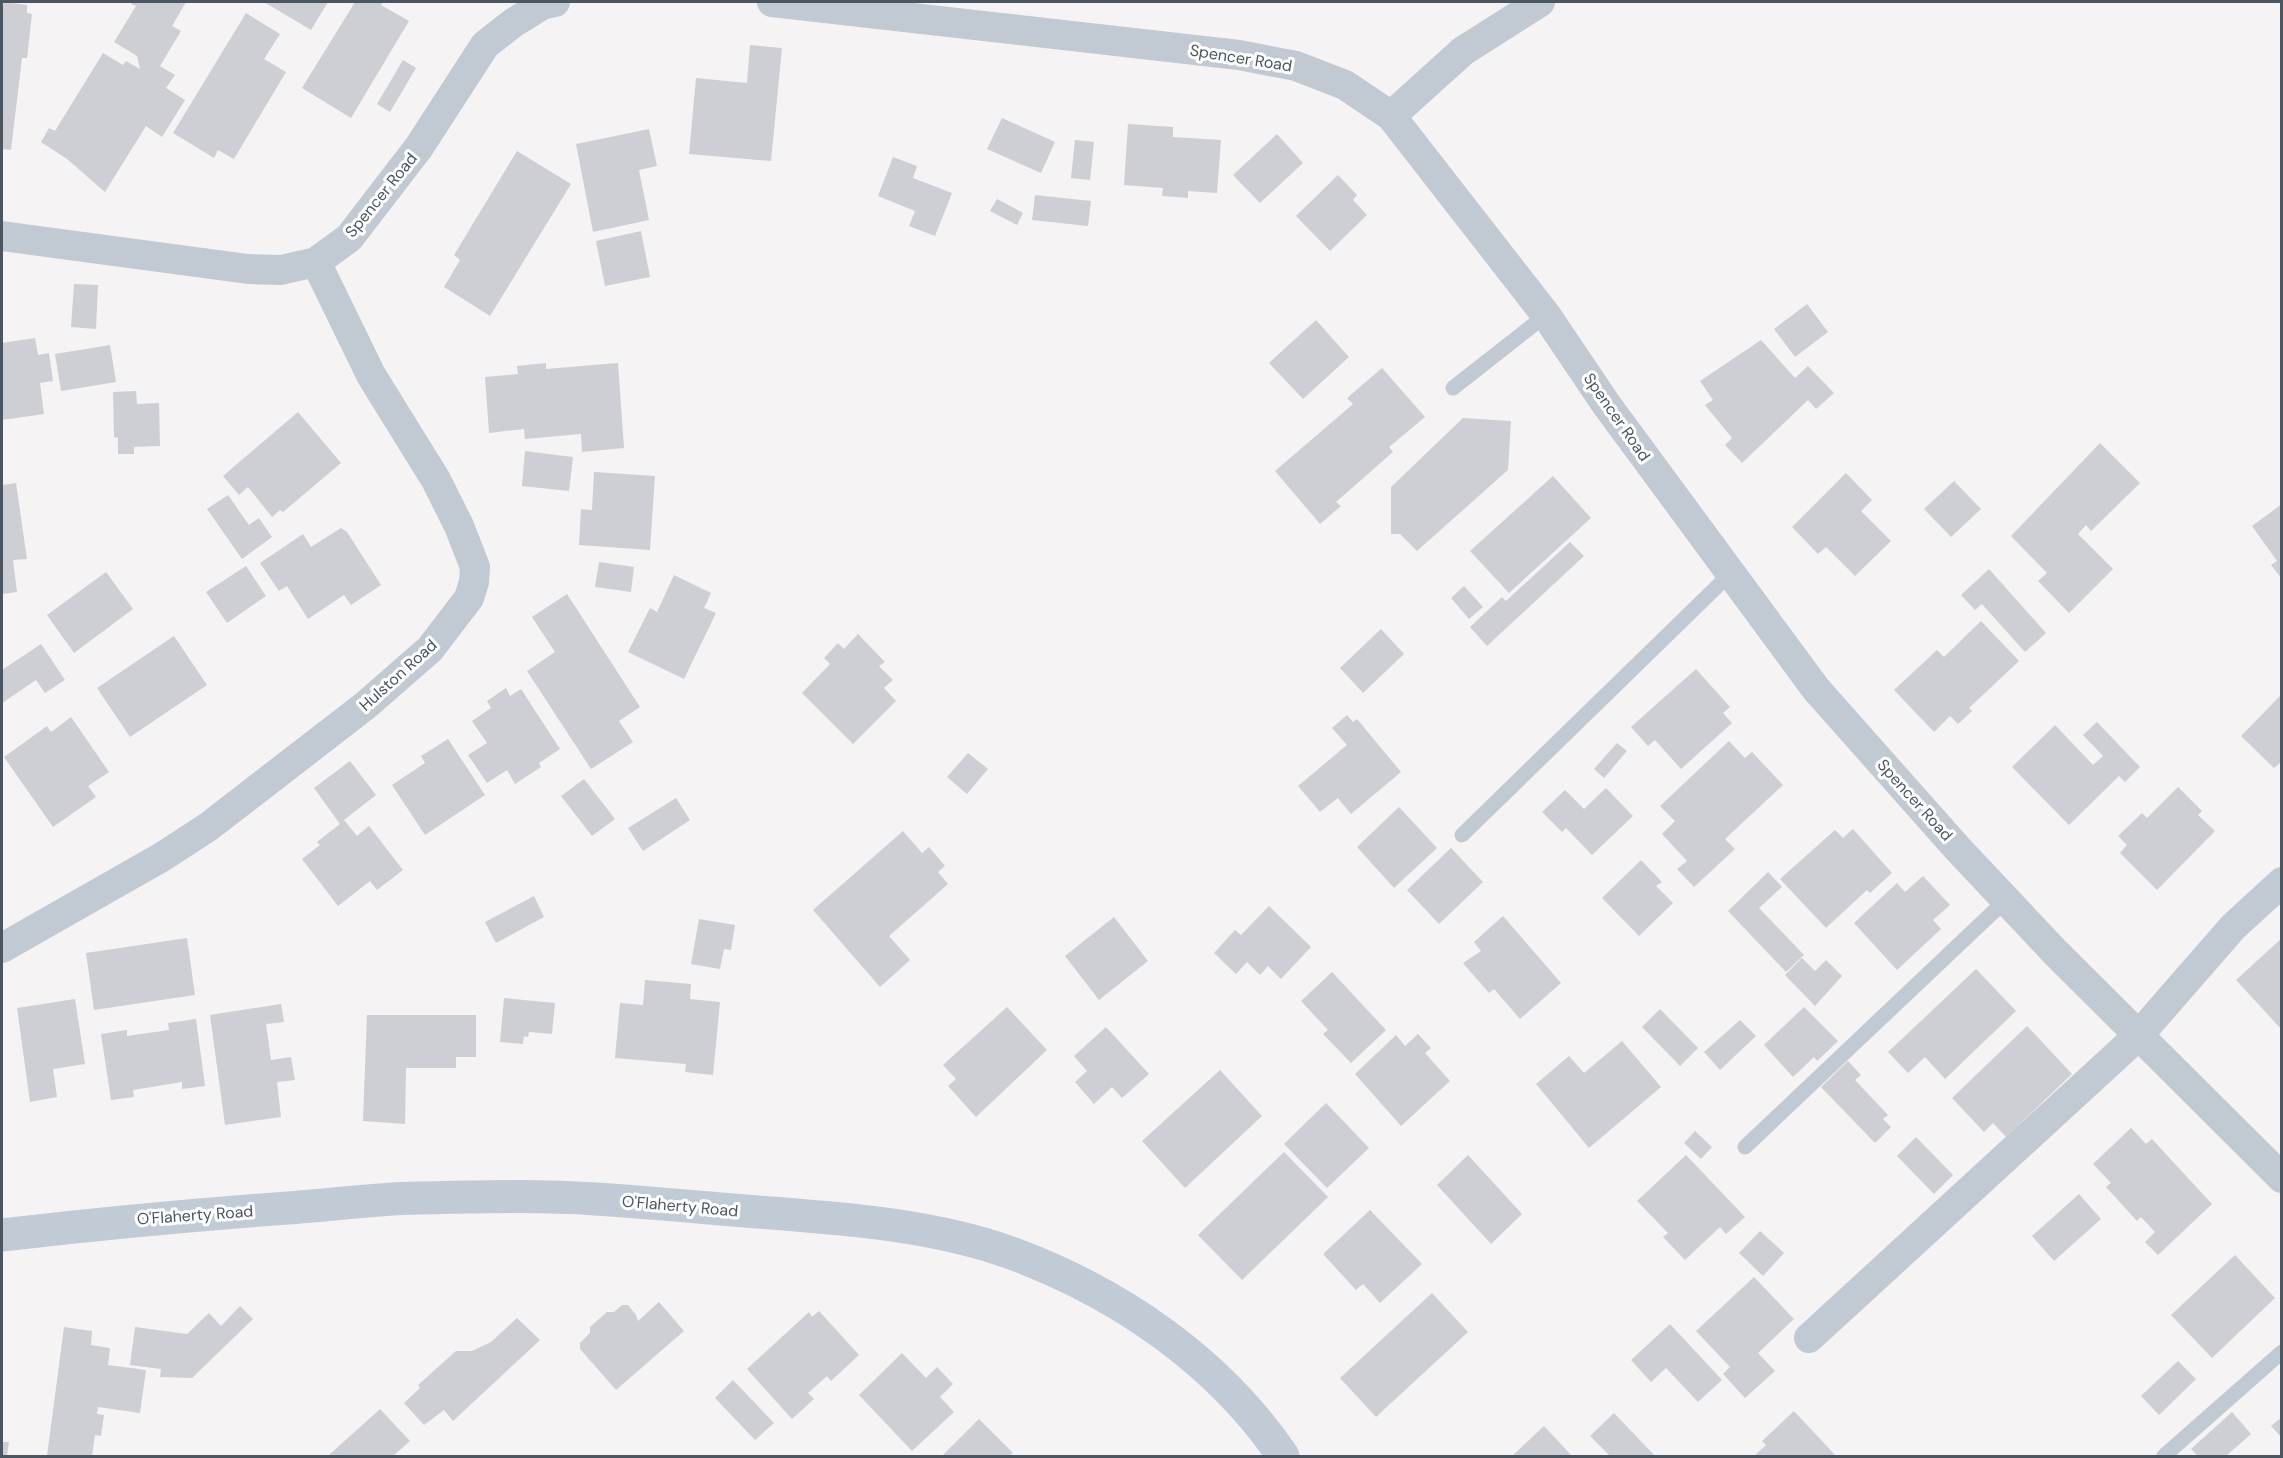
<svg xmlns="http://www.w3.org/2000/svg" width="2283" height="1458" font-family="'DM Sans',sans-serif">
<rect width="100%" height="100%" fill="#f5f3f3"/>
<path fill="#cdcfd5" d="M4 2 27 5V13L32 14 27 58H22L11 150 2 149V10Z
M132 2H186L172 26 181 31 160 66 175 75 166 88 185 100 162 137 146 126 105 192 67 159 41 142 49 128 55 131 103 53 123 65 126 61 140 69 137 56 114 42 136 6 131 4Z
M264 2H328L311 30Z
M355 2H383L381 5 409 21 351 118 302 88Z
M246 13 280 34 264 59 286 72 234 159 218 150 214 158 173 133Z
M750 45 782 48 771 161 689 154 696 78 747 83Z
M403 60 416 68 390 112 377 104Z
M1002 118 1055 142 1041 173 987 149Z
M1128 124 1173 127V137L1221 140 1217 193 1188 191V198L1162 196 1163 188 1124 185Z
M649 129 657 166 639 170 649 220 593 232 576 144Z
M1277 134 1303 163 1260 203 1233 175Z
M1075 140 1094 142 1090 180 1071 178Z
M517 151 571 184 490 316 444 287 460 260 454 255Z
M893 157 917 166 913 178 952 193 935 236 909 226 915 211 878 196Z
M1338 175 1357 195 1353 200 1367 215 1330 251 1296 216Z
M1035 195 1091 201 1088 226 1032 220Z
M997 199 1023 213 1017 225 990 211Z
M641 231 650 277 605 286 596 241Z
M74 284 98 285 96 329 71 327Z
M1807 304 1828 332 1795 357 1774 329Z
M1316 320 1349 357 1303 399 1269 363Z
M35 338 38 355 49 353 53 381 40 383 44 414 2 420V343Z
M1761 340 1795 378 1808 366 1834 393 1816 409 1808 400 1742 463 1725 445 1732 438 1705 405 1713 400 1700 381Z
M110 345 116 382 61 391 55 354Z
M546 363V369L618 363 624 448 582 452 581 434 525 439 524 429 489 433 485 377 518 374 517 366Z
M1382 368 1425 417 1389 447 1393 452 1336 502 1341 506 1320 524 1275 471 1353 404 1347 398Z
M136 391 137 404 159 403 160 446 134 447V454H118V438L114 437 113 392Z
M298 412 341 463 283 512 280 510 272 517 248 487 239 495 223 476Z
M1463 418 1511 421 1508 470 1417 551 1400 534H1391V487Z
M2100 443 2140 483 2091 531 2086 525 2078 534 2113 569 2069 613 2038 581 2047 573 2011 536Z
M525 451 573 457 569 491 522 486Z
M594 472 655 476 650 550 579 545 581 509 592 510Z
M1846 473 1872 500 1861 511 1891 541 1855 576 1826 547 1818 554 1792 527Z
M1553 476 1591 518 1509 593 1470 551Z
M1954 481 1981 509 1951 537 1924 509Z
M16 483 27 559 13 560 17 592 2 594V485Z
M228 495 249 525 259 518 272 537 242 559 207 509Z
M2282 504V579L2271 565 2277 561 2252 526Z
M341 528 347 532 381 585 351 605 344 595 308 619 287 586 279 591 260 563 303 534 311 547Z
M1570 542 1584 556 1487 646 1470 627 1502 597 1506 601Z
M599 562 634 567 631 592 595 587Z
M246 566 266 596 227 623 206 592Z
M1989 569 2046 633 2025 652 1982 604 1975 610 1961 595Z
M106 572 133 609 74 653 47 615Z
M674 575 711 593 704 608 716 613 684 679 628 652 650 608 657 612Z
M1464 586 1483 607 1469 619 1451 598Z
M567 594 640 707 619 721 633 742 591 769 527 671 555 652 532 617Z
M1981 621 2019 661 1969 708 1972 711 1958 724 1950 716 1934 732 1894 690 1937 650 1944 657Z
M1381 629 1404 654 1363 693 1340 668Z
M858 634 885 662 879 666 893 680 884 688 896 701 853 744 802 693 830 664 824 658 838 643 844 649Z
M174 636 207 685 130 737 97 688Z
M41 644 65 680 45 693 36 680 2 703V670Z
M1696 669 1730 707 1723 713 1732 723 1681 769 1655 740 1648 746 1631 727Z
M506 688 510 696 521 689 560 749 539 763 541 767 515 784 507 770 487 783 468 755 487 743 472 721 491 708 487 701Z
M2280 696 2282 761 2274 768 2241 736Z
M1347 715 1353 722 1357 719 1401 772 1351 814 1338 798 1320 812 1298 786 1347 745 1332 728Z
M71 717 109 772 88 786 96 797 53 827 4 757 47 726 51 732Z
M2097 722 2140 767 2125 782 2119 776 2069 825 2012 767 2055 725 2093 765 2103 756 2083 735Z
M448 739 485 795 425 835 392 785 425 763 421 756Z
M1729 741 1745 758 1752 752 1783 785 1725 839 1735 849 1694 887 1677 869 1687 861 1662 834 1675 821 1660 806Z
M1617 743 1627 751 1604 778 1594 769Z
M968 753 988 769 967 794 947 777Z
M350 761 376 795 344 820 357 836 369 826 403 870 377 890 370 881 338 906 302 859 320 845 317 842 340 824 314 788Z
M584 779 615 819 592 836 561 796Z
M2178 787 2202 811 2198 815 2215 831 2157 890 2120 853 2127 845 2118 836 2142 813 2147 818Z
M1606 788 1633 816 1592 855 1566 828 1562 832 1542 812 1565 790 1584 809Z
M676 798 690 820 643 851 628 828Z
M1399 807 1437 848 1394 888 1357 847Z
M1853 829 1892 873 1870 893 1867 890 1826 928 1780 879 1835 830 1843 838Z
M903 831 922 853 929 847 945 866 938 872 948 884 889 936 910 960 880 987 813 910Z
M1451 848 1483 882 1439 924 1407 890Z
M1641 860 1662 882 1656 886 1673 903 1639 936 1602 898Z
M1768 872 1782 887 1759 908 1804 955 1786 972 1728 911Z
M1923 876 1950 905 1933 920 1941 929 1897 970 1854 923 1897 883 1905 892Z
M534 896 544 917 496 943 485 922Z
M1269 906 1311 947 1281 979 1268 966 1260 975 1247 962 1236 974 1214 953 1235 930 1241 935Z
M1503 916 1561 983 1520 1019 1494 989 1489 993 1463 963 1481 951 1474 942Z
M1114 917 1148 961 1099 1000 1065 956Z
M699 919 735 925 731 950 724 949 720 969 691 964Z
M187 938 195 995 94 1010 86 953Z
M2282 938V1030L2236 980Z
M1802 958 1815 971 1826 960 1842 976 1815 1006 1785 975Z
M1976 969 2016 1011 1945 1079 1925 1057 1908 1073 1888 1052Z
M1332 972 1386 1030 1351 1063 1323 1034 1328 1030 1301 1001Z
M645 980 691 984 690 999 720 1002 713 1075 685 1072 686 1064 615 1058 620 1003 643 1005Z
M504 998 555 1003 552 1034 529 1032 528 1037 524 1036 523 1044 500 1042Z
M75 999 85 1064 53 1069 57 1097 30 1102 17 1008Z
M281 1004 284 1022 266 1024 271 1060 291 1057 295 1080 277 1082 281 1117 225 1125 210 1015Z
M1007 1007 1047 1050 976 1117 948 1086 956 1079 943 1065Z
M1804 1007 1838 1041 1817 1061 1814 1057 1793 1077 1764 1045Z
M1660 1009 1698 1048 1680 1066 1642 1027Z
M367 1015H476V1057H456V1068H406L405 1124 363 1121Z
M196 1019 205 1086 182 1089V1082L133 1090 134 1097 111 1100 101 1034 127 1030V1036L169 1030 168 1023Z
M1740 1020 1756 1036 1720 1070 1704 1052Z
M2027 1026 2072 1074 2006 1137 1993 1123 1984 1132 1952 1098Z
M1106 1027 1149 1074 1122 1098 1112 1087 1094 1104 1075 1082 1087 1071 1074 1056Z
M1418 1034 1431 1048 1425 1053 1450 1081 1401 1126 1355 1074 1396 1035 1405 1046Z
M1622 1041 1661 1087 1589 1148 1536 1084 1569 1056 1584 1073Z
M1848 1061 1861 1075 1855 1080 1888 1115 1883 1119 1891 1127 1875 1143 1821 1087Z
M1220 1070 1262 1116 1185 1188 1142 1141Z
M1326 1103 1369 1148 1327 1188 1284 1144Z
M2131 1128 2146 1144 2152 1139 2212 1204 2158 1255 2145 1242 2155 1232 2141 1217 2137 1221 2106 1187 2111 1183 2093 1164Z
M1695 1131 1712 1147 1701 1159 1684 1143Z
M1916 1137 1953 1175 1934 1194 1897 1156Z
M1284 1152 1328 1197 1242 1280 1198 1235Z
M1468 1155 1522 1214 1491 1244 1437 1185Z
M1686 1155 1745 1217 1726 1234 1720 1227 1685 1260 1663 1237 1668 1233 1637 1201Z
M2079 1194 2101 1219 2054 1261 2032 1236Z
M1370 1210 1422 1264 1380 1303 1363 1284 1356 1290 1323 1254Z
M1760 1231 1784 1253 1763 1276 1739 1253Z
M2235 1255 2275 1298 2212 1358 2171 1315Z
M1754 1277 1794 1319 1758 1353 1775 1371 1745 1398 1723 1374 1730 1367 1696 1331Z
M1432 1293 1468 1332 1376 1417 1340 1378Z
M659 1302 684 1331 616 1390 580 1349V1343L590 1333V1327L607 1312H614L622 1305H628L636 1315 638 1321Z
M240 1306 253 1319 192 1378 160 1377 161 1369 130 1365 135 1327 187 1334 209 1313 221 1326Z
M819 1311 859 1355 831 1381 827 1376 808 1393 814 1399 792 1419 747 1369 809 1312 812 1317Z
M517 1318 540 1340 453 1421 444 1410 424 1425 404 1403 420 1388 418 1385 456 1351H472L491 1342Z
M1670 1324 1722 1380 1698 1402 1666 1368 1651 1382 1631 1360Z
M64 1327 92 1331 91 1345 110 1348 108 1365 146 1370 140 1413 98 1407 97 1414 104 1415 101 1436 95 1435 92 1456H47Z
M902 1353 926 1378 937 1367 953 1384 940 1397 954 1412 912 1451 859 1395Z
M2178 1361 2196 1379 2159 1415 2141 1396Z
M733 1380 774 1423 755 1440 715 1398Z
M380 1409 410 1441 393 1456H328Z
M1794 1411 1836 1456H1754L1766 1445 1762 1441Z
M2232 1412 2251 1434 2226 1456H2198L2191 1449Z
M1614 1413 1655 1456H1610L1590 1436Z
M2282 1417V1438L2271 1426Z
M979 1419 1013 1453 1009 1456H942Z
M1544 1426 1572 1456H1512Z
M2 1442H9L7 1456H2Z"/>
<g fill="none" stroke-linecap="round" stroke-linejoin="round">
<path stroke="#c1cad2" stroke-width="15" d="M1453 388 1546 315
M1462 835 1731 573
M1745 1147 2007 899
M2164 1456 2282 1352"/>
<path stroke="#c1cad2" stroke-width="30" d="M772 2 1239 55 1296 66 1345 85 1391 116 1546 315 1606 404 1816 689 1958 849 2055 952 2282 1178
M1391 116 1463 51 1540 2
M2 236 248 269 281 270 316 262 349 238 419 147 485 45 513 23 542 5 555 2
M2 948 162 857 208 827 366 705 430 649 469 598 474 582 475 567 459 526 436 480 371 375 316 262
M1809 1338 2138 1036 2233 927 2282 882"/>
<path stroke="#c1cbd6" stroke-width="33" d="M2 1235C97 1224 192 1215 288 1208 331 1205 374 1199 417 1198 476 1197 536 1195 595 1199 645 1202 695 1207 745 1211 834 1218 930 1223 1014 1254 1121 1294 1219 1362 1283 1456"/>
</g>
<g text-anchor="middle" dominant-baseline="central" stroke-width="6" stroke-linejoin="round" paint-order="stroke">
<g font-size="16" fill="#4a5661" stroke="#fff">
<text transform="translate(1241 58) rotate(9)">Spencer Road</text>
<text transform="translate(381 195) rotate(-51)">Spencer Road</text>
<text transform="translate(1617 417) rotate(55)">Spencer Road</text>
<text transform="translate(398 675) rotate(-42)">Hulston Road</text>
<text transform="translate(1915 800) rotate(48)">Spencer Road</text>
<text transform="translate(680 1206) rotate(5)">O'Flaherty Road</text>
<text transform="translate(195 1215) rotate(-4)">O'Flaherty Road</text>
</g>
</g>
<rect width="2283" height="1458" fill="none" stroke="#4a5661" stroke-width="6"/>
</svg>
